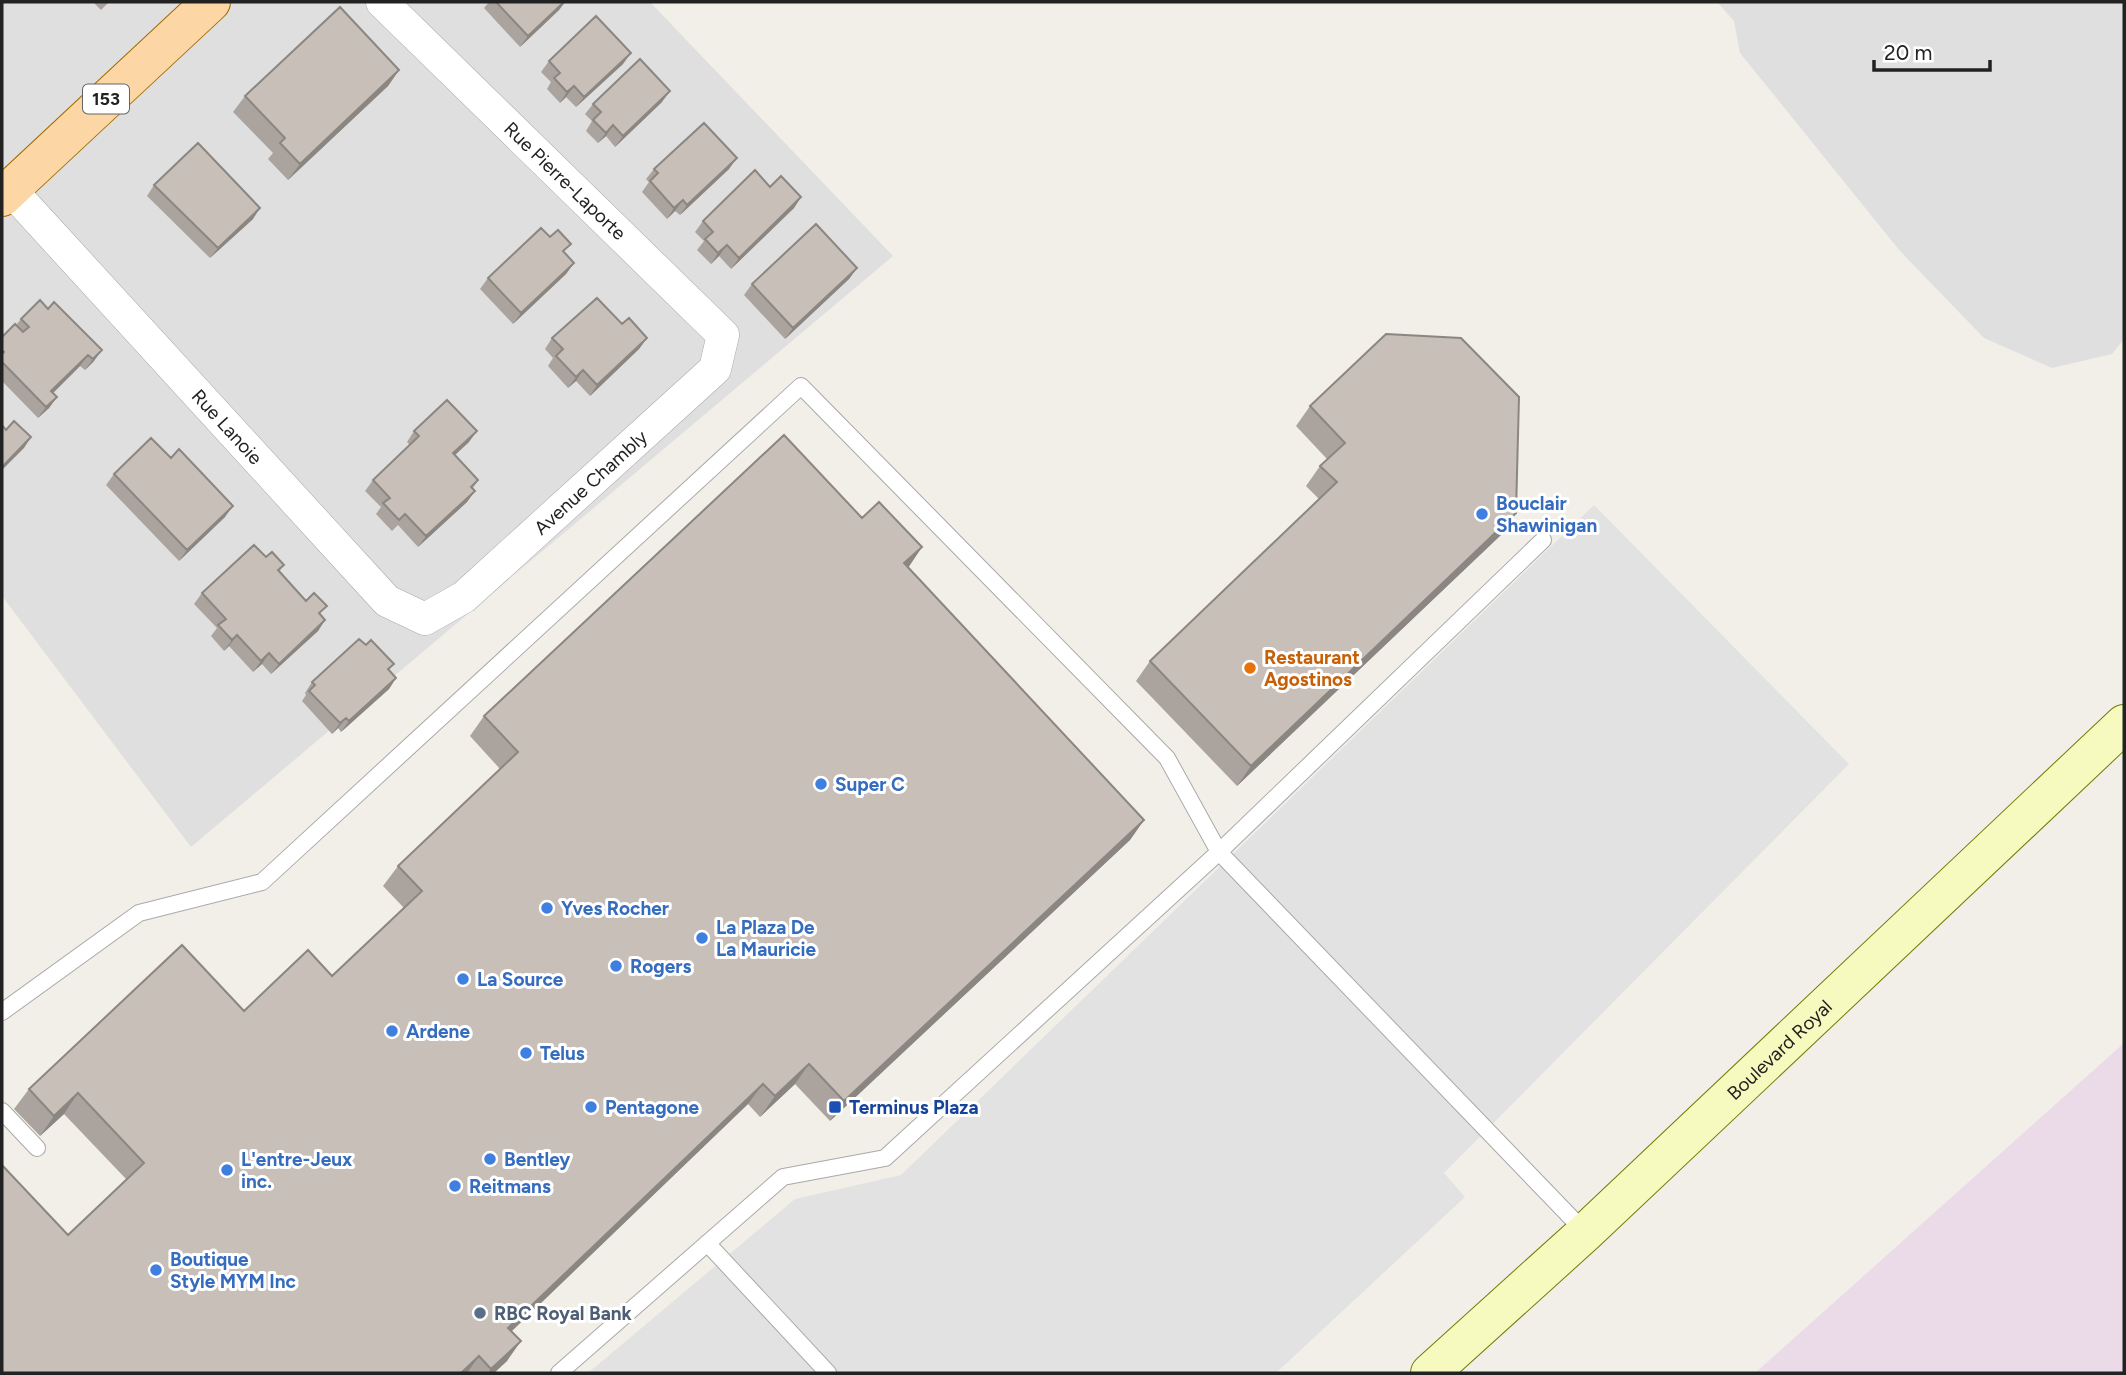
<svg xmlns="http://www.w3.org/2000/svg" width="2126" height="1375" font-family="Figtree,sans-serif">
<rect width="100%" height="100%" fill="#f2efe9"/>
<path fill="#e0dfdf" d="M2 2H650L893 256 191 847 2 596Z
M1717 2H2124V339L2112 354 2052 368 1984 338 1900 251 1740 53 1734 21Z"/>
<path fill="#ebdbe8" d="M2124 1043V1373H1755Z"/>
<path fill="#e2e2e2" d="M1594 505 1849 764 1444 1173 1465 1197 1276 1373H588L795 1199 901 1175Z"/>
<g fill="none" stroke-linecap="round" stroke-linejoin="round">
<g stroke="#a9a9a9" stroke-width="18">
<path id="lane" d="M2 1012 139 913 262 882 801 386 1167 758 1219 852 1585 1232
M2 1111 37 1148
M707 1243 828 1373
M559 1373 783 1177 885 1158 1219 852 1543 540"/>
</g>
<g stroke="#a9a9a9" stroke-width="33">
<g id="street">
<path id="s1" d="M10 189 387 601 425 619 464 597 715 369 723 335 382 2"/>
</g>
</g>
<g stroke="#707d05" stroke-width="40">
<g id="secondary">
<path id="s2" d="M1430 1373 1586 1232 2124 724"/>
</g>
</g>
<g stroke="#a06b00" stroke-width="40">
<path id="primary" d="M2 197 211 2"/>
</g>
<use href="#lane" stroke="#fff" stroke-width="16"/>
<use href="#street" stroke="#fff" stroke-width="32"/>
<use href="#secondary" stroke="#f7fabf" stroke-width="38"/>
<use href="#primary" stroke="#fcd6a4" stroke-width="38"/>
</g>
<path fill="#aba49e" d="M93 2H109L101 10Z
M489 2H565L559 10 520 47 484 8Z
M549 61 623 64 576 107 566 97 560 103 547 89 551 82 541 72Z
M399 70 388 86 288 180 268 159 273 153 233 112 245 96Z
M662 102 615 147 606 136 598 143 586 131 592 121 585 114 593 104Z
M654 169H729L680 215 675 211 667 219 642 192 649 182 646 179Z
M154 185 253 219 210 258 147 196Z
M770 187 801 197 794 208 731 269 719 256 711 264 697 250 704 241 695 232 703 221Z
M564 253 574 263 566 274 513 324 480 289 488 278Z
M857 268 849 279 785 339 744 295 752 284Z
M40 300 94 361 85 370 80 366 53 393 57 397 49 408 38 418 2 381V337L16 325 21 319Z
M622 324 647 338 639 349 590 396 576 381 568 388 548 366 553 358 545 349 552 338Z
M1310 406 1516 513 1502 534 1237 786 1136 681 1150 661 1319 499 1306 486 1320 466 1327 459 1296 426Z
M414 431 469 442 455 455 478 480 473 488 475 491 467 502 418 547 398 525 392 531 376 514 381 507 365 491 373 480 410 445 407 442Z
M171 458 225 517 179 561 106 485 114 474Z
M862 518 922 547 908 567 1144 820 1130 840 830 1121 795 1084 760 1117 748 1104 512 1331 507 1361 494 1373H2L68 1235 127 1180 64 1114 40 1136 14 1109 29 1089 244 1011 332 976 404 908 383 886 398 866 500 769 470 736 484 716Z
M266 557 284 565 279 572 325 620 318 631 271 674 262 664 253 672 229 646 224 651 211 636 217 628 194 604 202 593Z
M366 645 394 664 389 670 396 678 389 689 341 732 338 728 332 734 302 701 306 695 305 693 312 682Z"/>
<path fill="#8b8681" d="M564 2H565L559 10 520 47 528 36Z
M631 53 623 64 576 107 584 97Z
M399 70 388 86 288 180 300 164Z
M574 86 566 97 560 103 567 92Z
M670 91 662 102 615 147 623 136Z
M613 125 606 136 598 143 606 133Z
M737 158 729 169 680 215 687 205Z
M801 197 794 208 731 269 739 258Z
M683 200 675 211 667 219 674 208Z
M260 208 253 219 210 258 218 248Z
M727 245 719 256 711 264 718 253Z
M574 263 566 274 513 324 521 313Z
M857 268 849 279 785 339 793 328Z
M647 338 639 349 590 396 597 385Z
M102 350 94 361 85 370 93 359Z
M88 355 80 366 44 402 51 391Z
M583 370 576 381 568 388 576 377Z
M57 397 49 408 38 418 46 407Z
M477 431 469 442 445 464 453 453Z
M31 437 24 448 2 470V467Z
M475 491 467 502 418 547 426 536Z
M233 506 225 517 179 561 187 550Z
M1516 513 1502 534 1237 786 1251 766Z
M922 547 908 568 904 563Z
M325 620 318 631 271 674 279 664Z
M237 635 229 646 224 651 232 640Z
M269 653 262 664 253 672 261 661Z
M396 678 389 689 341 732 349 721Z
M346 718 338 728 332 734 340 723Z
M1144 820 1130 840 830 1121 844 1101Z
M809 1064 795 1084 760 1117 775 1096Z
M763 1084 748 1104 494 1348 508 1328Z
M78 1093 64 1114 40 1136 54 1116Z
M521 1341 507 1361 494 1373H488L491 1369Z
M479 1356 467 1373H461Z"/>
<path fill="#c7bfb8" stroke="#8b8681" stroke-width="2" d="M496 2H564L528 36Z
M340 7 399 70 300 164 280 143 285 138 245 96Z
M596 16 631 53 584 97 574 86 567 92 554 78 560 73 549 61Z
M640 59 670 91 623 136 613 125 606 133 593 120 601 112 593 104Z
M704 123 737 158 687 205 683 200 674 208 650 181 658 173 654 169Z
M198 143 260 208 218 248 154 185Z
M755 170 770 187 781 176 801 197 739 258 727 245 718 253 705 239 713 232 703 221Z
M816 224 857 268 793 328 752 284Z
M541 228 550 237 558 230 571 244 563 251 574 263 521 313 488 278Z
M597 298 622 324 629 318 647 338 597 385 583 370 576 377 556 356 563 349 552 338Z
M40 300 48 309 54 302 102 350 93 359 88 355 51 391 57 397 46 407 2 362V354L4 352 2 350V337L15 324 23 332 29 327 21 319Z
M1386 334 1461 338 1519 397 1516 513 1251 766 1150 661 1337 482 1320 466 1345 443 1310 406Z
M447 400 477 431 453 453 478 480 471 487 475 491 426 536 405 514 399 520 383 503 390 498 373 480 419 436 414 431Z
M14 421 31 437 2 467V425L6 430Z
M784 435 862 518 879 502 922 547 904 563 1144 820 844 1101 809 1064 775 1096 763 1084 508 1328 521 1341 491 1369 479 1356 461 1373H2V1165L68 1235 144 1163 78 1093 54 1116 29 1089 182 945 244 1011 308 950 332 976 422 891 398 866 518 752 484 716Z
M151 438 171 458 179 449 233 506 187 550 114 474Z
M254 545 266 557 272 552 284 565 278 570 306 601 314 593 327 606 319 613 325 620 279 664 269 653 261 661 237 635 232 640 218 625 226 619 202 593Z
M359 639 366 645 371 640 394 664 388 669 396 678 349 721 346 718 340 723 309 691 315 685 312 682Z"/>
<g fill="#3f7fe0" stroke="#fff" stroke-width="2.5">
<circle cx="1482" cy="514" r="7"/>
<circle cx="821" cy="784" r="7"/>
<circle cx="547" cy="908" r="7"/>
<circle cx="702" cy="938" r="7"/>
<circle cx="616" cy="966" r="7"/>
<circle cx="463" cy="979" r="7"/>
<circle cx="392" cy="1031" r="7"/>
<circle cx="526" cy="1053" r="7"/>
<circle cx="591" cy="1107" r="7"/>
<circle cx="490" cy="1159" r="7"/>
<circle cx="227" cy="1170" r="7"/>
<circle cx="455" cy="1186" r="7"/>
<circle cx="156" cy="1270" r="7"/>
</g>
<circle fill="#e8710a" stroke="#fff" stroke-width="2.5" cx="1250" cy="668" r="7"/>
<rect fill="#1a4fb4" stroke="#fff" stroke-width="2.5" x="828" y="1100" width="14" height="14" rx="3.5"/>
<circle fill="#5c6f8a" stroke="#fff" stroke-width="2.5" cx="480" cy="1313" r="7"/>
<g text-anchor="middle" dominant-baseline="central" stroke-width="6" stroke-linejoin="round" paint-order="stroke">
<rect fill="#fff" stroke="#646464" stroke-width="2" x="83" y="84.5" width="46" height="29" rx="5"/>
<g font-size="18" font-weight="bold" fill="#222">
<text x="106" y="99">153</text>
</g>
<g font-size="19" fill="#222" stroke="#fff">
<text transform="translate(565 181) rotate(44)">Rue Pierre-Laporte</text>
<text stroke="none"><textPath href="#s1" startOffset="322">Rue Lanoie</textPath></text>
<text stroke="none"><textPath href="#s1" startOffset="816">Avenue Chambly</textPath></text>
<text stroke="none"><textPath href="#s2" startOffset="476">Boulevard Royal</textPath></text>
</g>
<g font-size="19" font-weight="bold" fill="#366cbe" stroke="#fff" text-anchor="start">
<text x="1496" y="503">Bouclair<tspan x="1496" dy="22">Shawinigan</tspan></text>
<text x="835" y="784">Super C</text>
<text x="561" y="908">Yves Rocher</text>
<text x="716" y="927">La Plaza De<tspan x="716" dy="22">La Mauricie</tspan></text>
<text x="630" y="966">Rogers</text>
<text x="477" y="979">La Source</text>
<text x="406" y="1031">Ardene</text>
<text x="540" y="1053">Telus</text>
<text x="605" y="1107">Pentagone</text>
<text x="241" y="1159">L'entre-Jeux<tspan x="241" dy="22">inc.</tspan></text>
<text x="504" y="1159">Bentley</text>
<text x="469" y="1186">Reitmans</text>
<text x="170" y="1259">Boutique<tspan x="170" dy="22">Style MYM Inc</tspan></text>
</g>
<g font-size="19" font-weight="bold" fill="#c56008" stroke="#fff" text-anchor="start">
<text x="1264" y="657">Restaurant<tspan x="1264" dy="22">Agostinos</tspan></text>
</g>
<g font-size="19" font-weight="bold" fill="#164399" stroke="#fff" text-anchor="start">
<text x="849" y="1107">Terminus Plaza</text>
</g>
<g font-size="19" font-weight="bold" fill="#4e5e75" stroke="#fff" text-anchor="start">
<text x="494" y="1313">RBC Royal Bank</text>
</g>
</g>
<rect width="2126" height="1375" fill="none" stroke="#222222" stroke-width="7"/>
<path d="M1874 60v10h116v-10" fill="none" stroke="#222222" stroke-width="3.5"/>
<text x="1884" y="60" font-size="21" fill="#222222" stroke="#ffffff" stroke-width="5" paint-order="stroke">20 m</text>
</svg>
